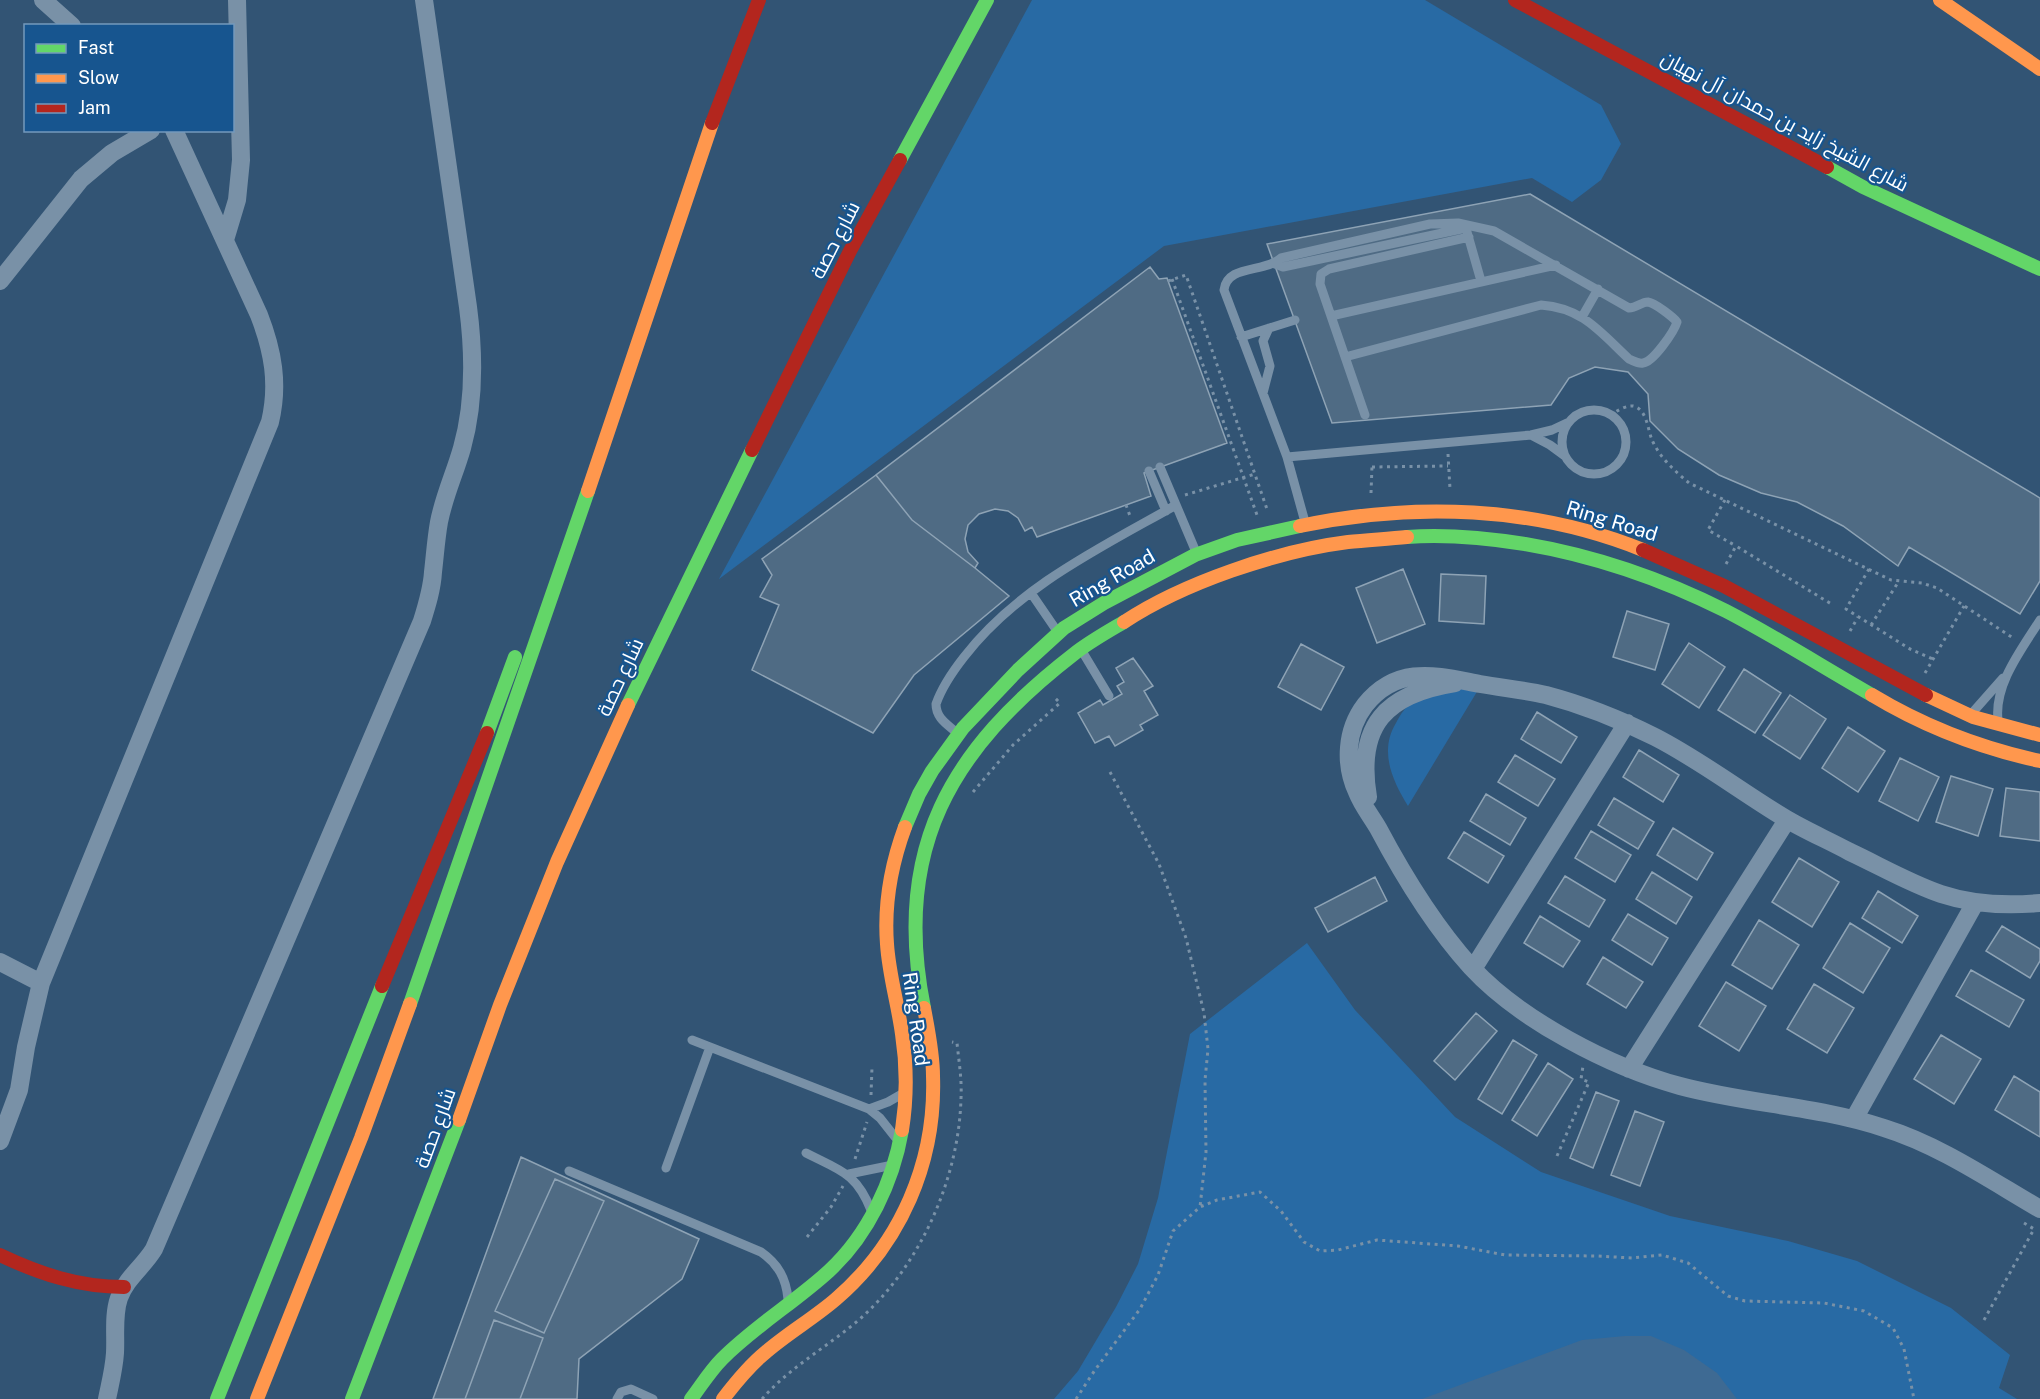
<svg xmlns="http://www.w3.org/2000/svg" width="2040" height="1399" font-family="'Public Sans',Cairo,sans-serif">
<rect width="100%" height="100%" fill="#325474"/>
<path fill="#286aa4" d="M1032 0H1425L1601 105 1621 144 1601 180 1572 202 1532 178 1164 246 719 579Z
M1454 687 1478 690 1408 806C1392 780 1379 751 1396 723 1400 715 1406 706 1413 701 1423 693 1442 691 1454 687Z
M1307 943 1355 1010 1455 1117 1541 1172 1670 1216 1788 1241 1857 1261 1951 1308 2010 1355 1999 1388 2017 1399H1054L1078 1371 1116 1307 1138 1264 1158 1198 1190 1034Z"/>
<path fill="#3e6a93" d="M1625 1336H1651L1684 1350 1717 1373 1737 1399H1422L1582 1340Z"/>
<path fill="#4f6b84" stroke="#8ea3b5" stroke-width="1.5" d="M1530 194 2040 498V581L2020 614 1909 547 1898 566 1843 526 1797 502 1761 493 1719 475 1678 449 1650 421 1648 394 1628 372 1595 367 1569 378 1551 405 1332 423 1267 244Z
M1150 267 1159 279 1167 278 1227 443 1144 473 1151 496 1037 537 1032 527 1025 531 1018 518 1008 511 995 509 979 514 968 525 965 539 968 552 978 563 975 568 912 520 876 475Z
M876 475 912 520 975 568 1009 596 914 675 873 733 752 670 779 605 760 597 772 575 762 559Z
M1403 569 1425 624 1377 643 1356 588Z
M1441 574 1486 576 1484 624 1439 621Z
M1627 611 1669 624 1655 670 1613 657Z
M1689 643 1725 667 1699 708 1662 684Z
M1301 644 1344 667 1321 710 1278 687Z
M1133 658 1153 686 1144 691 1158 715 1140 725 1143 730 1115 746 1109 736 1095 743 1078 713 1100 700 1103 705 1122 694 1117 686 1124 682 1116 668Z
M1744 669 1781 693 1755 733 1718 710Z
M1790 695 1826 719 1800 759 1763 735Z
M1537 712 1577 737 1561 763 1521 739Z
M1848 727 1885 751 1858 792 1822 768Z
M1639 750 1679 775 1663 802 1623 777Z
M1515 755 1555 779 1538 806 1498 782Z
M1900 758 1939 777 1918 821 1879 801Z
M1951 776 1993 789 1978 836 1936 822Z
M2006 788 2040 792V841L2000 836Z
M1486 794 1526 818 1510 845 1470 821Z
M1614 798 1654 822 1638 849 1598 825Z
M1673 828 1713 853 1697 880 1657 855Z
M1591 831 1631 855 1615 882 1575 858Z
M1464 832 1504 856 1488 883 1448 858Z
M1799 858 1839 882 1812 927 1772 902Z
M1652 872 1692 897 1676 924 1636 899Z
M1565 876 1605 900 1589 927 1548 903Z
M1375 877 1387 901 1328 932 1315 908Z
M1878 891 1918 916 1902 943 1862 918Z
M1628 914 1668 938 1652 965 1612 940Z
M1540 916 1580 941 1563 967 1524 943Z
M1759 920 1799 945 1772 989 1732 965Z
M1850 923 1890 948 1863 993 1823 968Z
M2002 926 2040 949V961L2030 978 1986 951Z
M1603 957 1643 982 1626 1008 1587 984Z
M1971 970 2024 1000 2009 1027 1956 996Z
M1726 982 1766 1006 1739 1051 1699 1026Z
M1814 984 1854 1008 1827 1053 1787 1029Z
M1476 1013 1497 1031 1455 1080 1434 1061Z
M1941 1035 1981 1059 1954 1104 1914 1079Z
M1513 1040 1537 1055 1502 1114 1478 1099Z
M1548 1063 1573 1079 1537 1136 1512 1120Z
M2014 1076 2040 1092V1137L1995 1110Z
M1596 1092 1619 1101 1593 1168 1570 1158Z
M1635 1111 1664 1122 1640 1186 1611 1175Z
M521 1157 699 1239 682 1279 579 1359 577 1399H433Z
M555 1179 604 1201 544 1333 495 1311Z
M494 1320 543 1338 520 1399H465Z"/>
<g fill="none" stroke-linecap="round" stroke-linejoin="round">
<path stroke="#7991a7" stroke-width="3" stroke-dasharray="3 4.5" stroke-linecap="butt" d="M1172 279 1257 515
M1168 281 1186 275 1268 512
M1610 415C1617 411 1629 403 1636 407 1647 412 1648 430 1652 440 1660 458 1675 471 1689 483L1891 580 1922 583 1937 588 2013 638
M1448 454 1450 489
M1372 467 1448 466
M1371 493 1372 466
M1185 495 1255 474
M1725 500 1708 530 1736 546
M1126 505 1130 516
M1726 564 1736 546 1833 605
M1869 569 1846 609 1910 649 1933 659
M1871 625 1899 581
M1850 631 1858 617
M1925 673 1964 606
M1110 772 1159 864 1186 938 1204 1013 1208 1049 1205 1080 1206 1152 1200 1207
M973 792 1013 745 1060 703 1055 698
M871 1095 872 1067
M1557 1156 1589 1082 1581 1079 1583 1066
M855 1159 867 1122
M807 1237 831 1207 843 1186
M1984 1320 2034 1229 2024 1223
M762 1399C791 1366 829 1346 861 1318 921 1264 959 1178 961 1098 962 1080 959 1062 957 1043L952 1042
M1076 1399 1095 1370 1140 1309 1158 1275 1173 1231 1200 1207 1217 1200 1260 1192 1281 1211 1304 1242 1320 1251 1338 1250 1377 1240 1458 1246 1505 1255 1597 1256 1632 1258 1662 1255 1688 1263 1728 1296 1745 1301 1824 1303 1864 1311 1893 1328 1904 1349 1914 1399"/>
<path stroke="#7991a7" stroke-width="9" d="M1467 232 1481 281
M1275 264 1283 267 1466 228
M1331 316 1556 265
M1582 317 1598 289
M1241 337 1295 320
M1263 393 1270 366 1263 341 1269 328
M1562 442a32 32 0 1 1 64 0a32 32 0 1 1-64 0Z
M1365 415 1320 284 1321 274 1329 269 1469 237
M1531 435 1550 445 1565 456
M1287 457 1531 435 1552 430 1569 422
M1160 467 1196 552
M1149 471 1166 511
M1305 522 1287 457 1224 290C1227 264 1265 273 1281 258L1430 224 1458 223 1494 231 1629 308C1637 308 1641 302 1648 302 1655 303 1673 317 1677 322 1674 332 1653 362 1643 363 1638 364 1634 361 1629 359 1600 332 1583 308 1541 305L1345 357
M1031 593 1057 631
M1082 651 1109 696
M1973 712 2003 678
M1998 720C1994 684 2022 649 2040 620
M956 732C947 724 936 718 936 704 942 687 953 671 964 657 1018 587 1100 548 1176 505
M692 1040 869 1109 880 1118 895 1137
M869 1109 888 1102 902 1094
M806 1153C839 1170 856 1172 871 1210
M666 1168 710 1047
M569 1171 761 1252C778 1264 786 1278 788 1299
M849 1174 888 1166
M617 1399 621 1392 631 1389 653 1399"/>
<path stroke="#7991a7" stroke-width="18" d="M43 0 72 26
M225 240 237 200 241 160 237 0
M0 281 81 179 112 153 151 130
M1368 797C1356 725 1386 694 1455 683
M2040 903C2006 906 1974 905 1941 894 1909 883 1880 866 1850 852 1828 840 1804 830 1783 817 1740 791 1700 760 1655 737 1621 720 1584 705 1546 695 1525 690 1502 688 1480 684 1437 676 1398 664 1365 705 1346 730 1344 764 1357 792 1362 805 1371 816 1378 828 1404 877 1434 926 1471 967 1520 1020 1610 1067 1680 1086 1747 1104 1818 1106 1884 1128 1939 1145 1990 1180 2040 1209
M0 962 41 983
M1473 969 1627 723
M1629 1069 1787 820
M1854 1119 1975 903
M0 1141 19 1090 26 1047 41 983 270 422C279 384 273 351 259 315L174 130
M107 1399C110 1384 114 1369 115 1353 116 1335 113 1315 119 1298 126 1278 144 1266 154 1249L422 621C427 605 432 589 433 572 435 555 436 539 439 522 444 496 455 473 462 448 475 402 474 353 468 307L424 0"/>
<path stroke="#63d668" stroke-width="14" d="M900 160 987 0
M1827 167 1863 187 2040 269
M1407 537C1446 534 1487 538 1525 544 1596 556 1662 579 1726 611 1776 637 1823 667 1872 695
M628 705 752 450
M487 733 515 657
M905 827 919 794 932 771 963 728 1018 670 1064 628 1104 603 1195 555 1237 540 1300 526
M410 1004 588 491
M924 1008C892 849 950 750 1074 654 1089 642 1107 632 1124 622
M217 1399 382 986
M352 1399 459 1120
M691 1399C701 1386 710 1371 722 1359 755 1326 795 1302 829 1271 868 1235 893 1182 902 1130"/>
<path stroke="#ff974d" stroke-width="14" d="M1940 0 2040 69
M588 491 712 123
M1300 526C1414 502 1534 506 1643 550
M1124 622C1183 583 1277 551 1348 542 1367 540 1387 539 1407 537
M1872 695C1925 727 1980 748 2040 761
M1926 695 1973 717 2040 735
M459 1120 500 1005 557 862 628 705
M902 1130C907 1098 907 1066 902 1034 898 1004 889 975 887 944 884 904 891 865 905 827
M257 1399 361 1138 410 1004
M723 1399C736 1382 750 1365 766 1352 788 1333 814 1318 836 1299 901 1243 936 1162 933 1076 933 1053 928 1030 924 1008"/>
<path stroke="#b3261e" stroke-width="14" d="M1515 0 1827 167
M712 123 759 0
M752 450 850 251 900 160
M1643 550 1724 586 1926 695
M382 986 487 733
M0 1255C40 1274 79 1287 124 1287"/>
</g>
<g text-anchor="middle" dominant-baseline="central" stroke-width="4.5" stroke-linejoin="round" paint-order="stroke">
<g font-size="20" fill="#fff" stroke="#17558f">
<text transform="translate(1785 121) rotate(28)">شارع الشيخ زايد بن حمدان آل نهيان</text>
<text transform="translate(835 240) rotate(-63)">شارع حصة</text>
<text transform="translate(1612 521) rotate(17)">Ring Road</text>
<text transform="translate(1112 578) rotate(-30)">Ring Road</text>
<text transform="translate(620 677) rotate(-65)">شارع حصة</text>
<text transform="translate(916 1019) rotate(82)">Ring Road</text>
<text transform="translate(435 1128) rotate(-70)">شارع حصة</text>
</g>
</g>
<rect x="24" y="24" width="210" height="108" fill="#17558f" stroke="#7499bc" stroke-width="1.5"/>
<rect x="36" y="44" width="30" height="9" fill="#63d668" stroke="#7499bc" stroke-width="1.5"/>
<text x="78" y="54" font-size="18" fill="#ffffff">Fast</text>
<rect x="36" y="74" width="30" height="9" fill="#ff974d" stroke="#7499bc" stroke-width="1.5"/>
<text x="78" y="84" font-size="18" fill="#ffffff">Slow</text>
<rect x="36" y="104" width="30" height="9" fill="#b3261e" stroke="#7499bc" stroke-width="1.5"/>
<text x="78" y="114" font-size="18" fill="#ffffff">Jam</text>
</svg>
